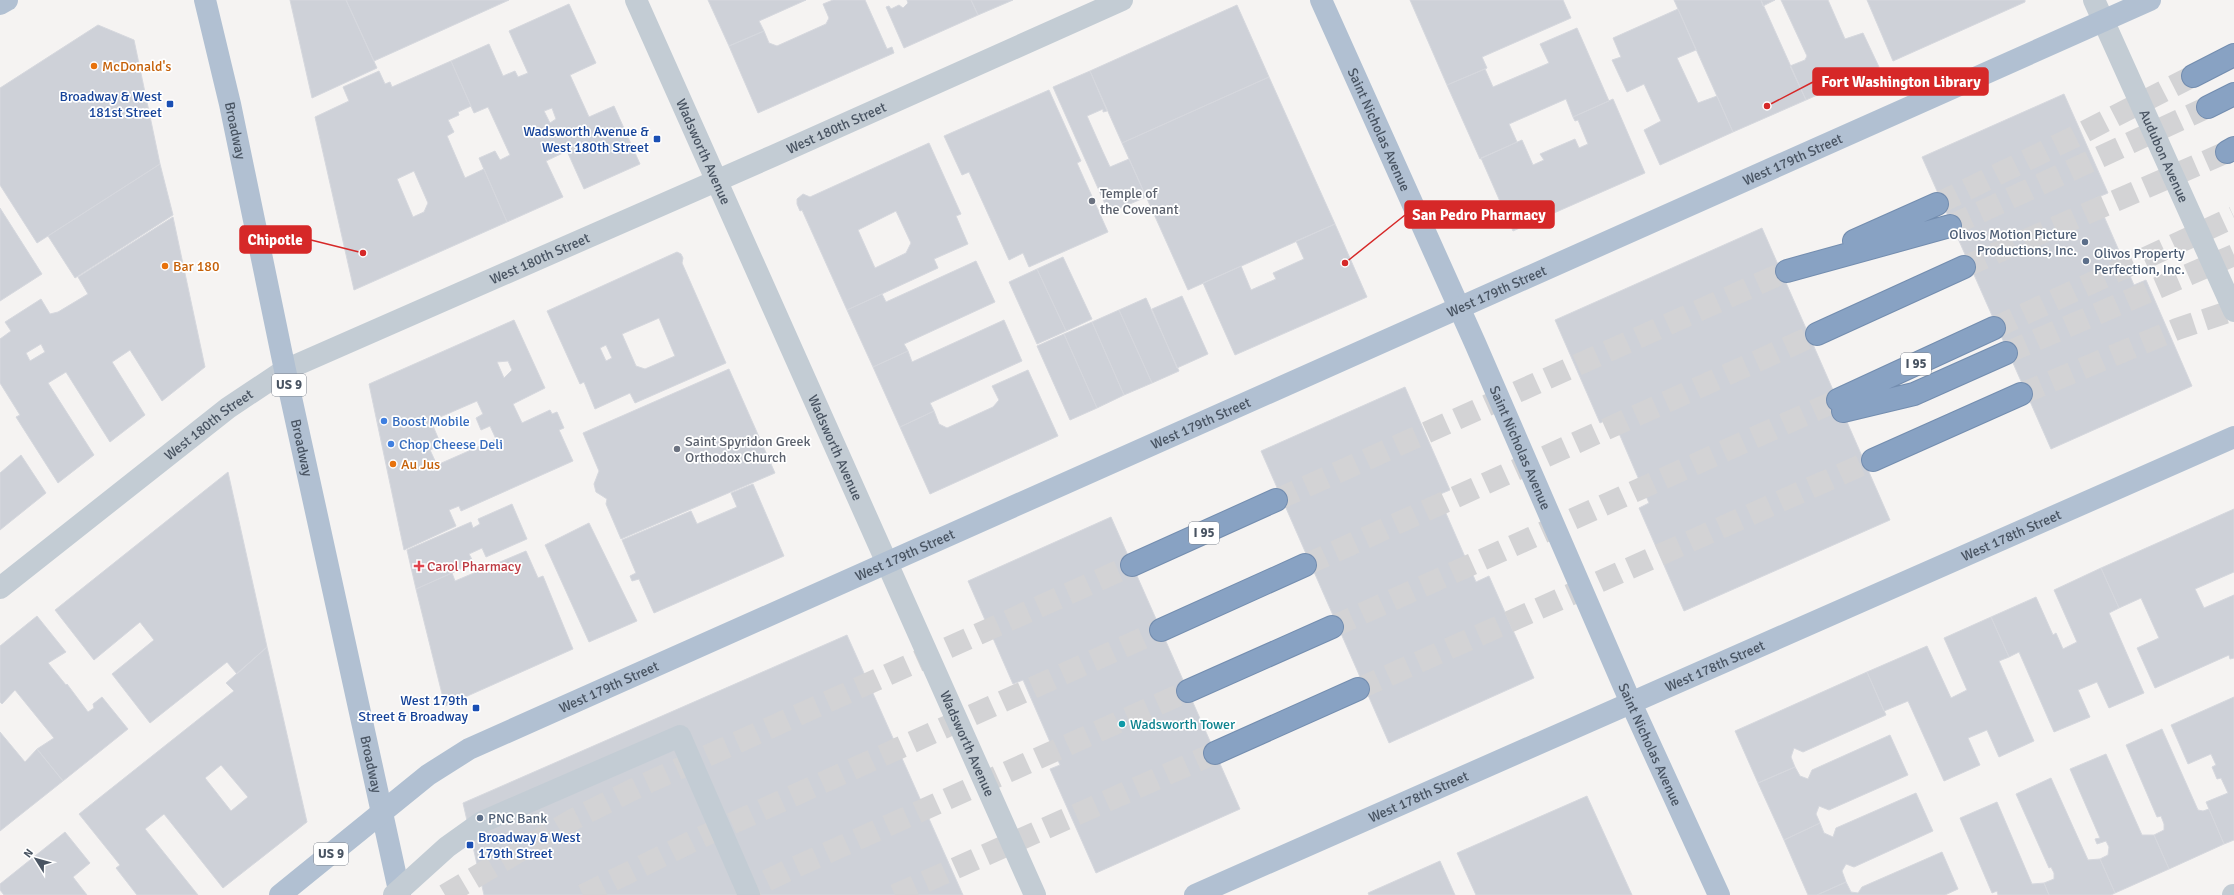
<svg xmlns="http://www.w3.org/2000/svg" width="2234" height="895" font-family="Signika,sans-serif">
<rect width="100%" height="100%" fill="#f5f3f2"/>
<path fill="#ced1d8" stroke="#d6d8de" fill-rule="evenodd" d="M290 0H346L377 68 312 98Z
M346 0H509L374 61Z
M708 0H806L759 21 764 31 729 46Z
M833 0H865L887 49 892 47 894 53 758 113 729 46 764 31 769 43 777 46 826 24 829 18 823 4Z
M907 0H971L978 15 904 48 886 7 889 6 891 9 899 5 903 8 908 3Z
M971 0H1013L978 15Z
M1410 0H1563L1571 18 1482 57 1487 68 1447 85Z
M1674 0H1761L1806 100 1733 132Z
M1761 0H1775L1763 6Z
M1781 0H1828L1845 39 1863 33 1879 67 1806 100 1790 66 1805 60 1807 56Z
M1867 0H2025V2L1893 61Z
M569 4 596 63 570 75 589 117 614 106 640 164 584 189 567 151 546 161 563 197 507 222 479 158 495 151 500 160 510 155 488 107 474 113 451 61 489 44 503 76 515 71 518 77 528 73 509 31ZM552 108 556 119 550 123 544 111Z
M1237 5 1269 77 1122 143 1090 71Z
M1678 9 1696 50 1677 58 1698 103 1717 96 1733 132 1660 165 1644 130 1661 121 1644 84 1627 92 1612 60 1621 57 1613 38Z
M98 25 134 40 160 164 37 243 0 185V88Z
M1577 28 1609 101 1573 117 1566 99 1509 124 1517 142 1480 159 1447 85 1485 69 1493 87 1549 63 1540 44Z
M451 61 471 106 458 112 459 115 448 120 454 132 447 136 465 178 484 169 507 222 354 290 315 117 349 101 343 87 379 71 385 84 390 82 392 87ZM414 171 428 203 424 212 413 217 397 179Z
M1090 71 1107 111 1103 112V109L1087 116 1103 152 1110 167 1129 159 1146 197 1109 213 1053 87Z
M1269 77 1335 224 1188 290 1122 143Z
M1049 90 1081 161 1077 163 1108 232 1029 267 1023 253 1009 260 969 172 962 175 944 136Z
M2064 94 2108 193 2096 198 2134 285 2146 280 2192 386 2051 449 1922 157Z
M1613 99 1645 173 1513 231 1481 158 1522 140 1533 165 1544 160 1540 154 1575 139 1579 148 1588 144 1578 120 1575 121 1573 117Z
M929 143 961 214 956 216 968 244 934 259 938 268 847 310 802 210 800 211 797 204V199L803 194 810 197ZM896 211 911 243 906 253 875 268 858 230Z
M160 164 173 215 75 278 48 236Z
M0 208 42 274 0 301Z
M173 217 205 367 162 401 130 350 112 362 145 415 110 442 66 372 48 383 94 455 58 483 16 417 20 415 0 383V339L11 331 5 322 41 299 50 314 58 312 88 294 78 277ZM41 344 45 352 30 361 26 353Z
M1335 224 1367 297 1235 355 1203 283 1241 266 1251 290 1276 279 1273 273 1304 259 1296 241Z
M1762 228 1890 520 1684 611 1639 508 1649 503 1612 417 1600 423 1555 320Z
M677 252 681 254 683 258 682 263 726 363 635 403 630 393 595 409 584 382 580 384 547 311ZM659 318 675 356 645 369 636 366 622 334ZM606 345 612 358 606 361 600 348Z
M1063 257 1092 319 1066 331 1037 269Z
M976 261 995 302 904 344 908 351 873 367 847 310 882 294 886 302Z
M1037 269 1066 331 1037 344 1009 282Z
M1182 296 1208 354 1177 368 1152 309Z
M1146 298 1179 371 1152 383 1119 310Z
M1119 310 1152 383 1124 395 1092 322Z
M514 320 545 388 513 404 522 423 550 410 552 414 557 412 564 428 559 430 573 461 461 511 459 506 449 510 456 526 404 550 369 384ZM508 361 512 370 504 378 497 362ZM477 401 483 414 476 418 481 430 490 426 496 439 437 465 430 450 441 445 431 421Z
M1004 320 1022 361 930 403 934 411 900 427 873 367 908 351 912 362Z
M1092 322 1124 395 1097 408 1064 334Z
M1064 334 1097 408 1070 420 1037 346Z
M729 369 775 473 621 539 606 504 607 499 596 492 594 484 599 471 583 433Z
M1028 370 1058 436 930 494 900 427 934 411 939 424 947 428 993 407 999 400 992 386Z
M1405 387 1450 490 1438 495 1476 582 1489 576 1534 678 1389 743 1261 451Z
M21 455 46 493 0 530V473Z
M228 472 267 647 237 674 227 662 150 723 112 674 154 640 140 622 94 660 55 610Z
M753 484 784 556 654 613 639 579 632 581 630 576 636 573 622 540 691 511 697 524 737 507 731 493Z
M512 504 527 539 486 557 482 548 469 554 474 563 416 589 407 550 471 522 473 528 480 524 478 519Z
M2234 509V572L2195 589 2204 608 2234 595V658L2230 659 2229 655 2155 688 2137 648 2159 638 2141 598 2119 608 2101 568Z
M1111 517 1240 809 1096 873 1050 769 1060 765 1023 680 1013 684 968 581Z
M589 523 637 621 589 642 545 545Z
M526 551 538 578 543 576 573 649 445 706 416 589 452 573 455 581Z
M2101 568 2119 608 2109 613 2144 693 2109 708 2097 682 2078 690 2090 717 2054 732 2019 652 2009 657 1991 617 2036 597 2053 635 2056 633 2063 649 2077 642 2054 590Z
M37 616 66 652 48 663 66 685 67 684 88 712 94 708 93 704 102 697 128 729 63 781 37 749 54 738 15 690 2 704 0 702V646Z
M1991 617 2009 657 1999 661 2034 741 1999 757 1987 730 1968 738 1980 765 1944 781 1908 701 1884 711 1867 672 1927 646 1951 698 1967 690 1944 638Z
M847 635 963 895H484L463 803Z
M267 647 307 822 223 888 164 814 145 829 198 895H137L116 868 120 865 79 814 234 691 226 683ZM221 765 248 797 231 811 205 778Z
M1867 672 1886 715 1803 752 1794 748 1791 757 1795 767 1758 783 1735 731Z
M2234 697V840L2224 844 2206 802 2228 793 2221 778 2217 779 2212 767 2216 765 2211 754 2188 764 2171 725Z
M2162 729 2198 810 2203 811 2209 809 2224 844 2169 869 2154 835 2164 830V824L2161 816 2157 817 2126 745Z
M0 732 25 762 37 749 63 781 0 831Z
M1890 735 1908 775 1829 810 1819 806 1816 814 1820 823 1784 840 1758 783 1795 767 1800 776 1808 779 1812 770Z
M2106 754 2142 835H2154L2169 869 2115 893 2100 859 2108 855 2109 847 2106 841 2097 844 2095 839 2100 838 2070 769Z
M2051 778 2088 860 2100 859 2115 893 2111 895H2049L2044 883 2054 879V873L2051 867 2049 868 2016 794Z
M1916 793 1933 831 1854 867 1846 864 1842 871 1846 882 1817 895H1808L1784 840 1820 823 1824 833 1833 837 1836 828Z
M1587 796 1632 895H1476L1457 853Z
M1997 802 2032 884 2044 883 2049 895H1998L1997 891 1992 893 1960 818Z
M65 832 90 863 73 877 87 895H4L0 890V884Z
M1942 852 1958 889 1945 895H1817L1846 882 1851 892 1858 893 1862 887Z
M1440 861 1455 895H1369L1368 893Z"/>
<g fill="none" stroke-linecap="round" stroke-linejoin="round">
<path stroke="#d3d3d5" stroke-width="22" stroke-dasharray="22 11" stroke-linecap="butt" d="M1937 204 2078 135 2193 76
M1950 226 2208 107
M1964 267 2227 152
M1994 328 2234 217
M2006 353 2234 255
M2021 394 2177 329 2234 310
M1276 500 1787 271
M1305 565 1817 334
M1332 627 1838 400
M1358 689 1873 460
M445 895 574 819 640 786 1132 565
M583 895 695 840 1161 630
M737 895 791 869 1188 691
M895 895 1215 753"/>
<g stroke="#738daf" stroke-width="24">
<path id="highway" d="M2193 76 2234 55
M2208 107 2234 94
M2227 152 2234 148
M1854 241 1937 204
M1787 271 1950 226
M1817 334 1964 267
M1838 400 1994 328
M1843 411 1914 394 2006 353
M1873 460 2021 394
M1132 565 1276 500
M1161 630 1305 565
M1188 691 1332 627
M1215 753 1358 689"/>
</g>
<g stroke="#c3ccd4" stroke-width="22">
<path id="s1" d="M636 0 1035 895"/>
<path id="s2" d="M2094 0 2234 311"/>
<path id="s3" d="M0 588 228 408 285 370 773 156 1122 0"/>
<path d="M2233 895H2234"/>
</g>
<g stroke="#b1c0d2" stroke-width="22">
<path id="s4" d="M205 0 230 104 285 370 400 895"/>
<path id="s5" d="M1321 0 1475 343 1631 703 1719 895"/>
<path d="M0 4 7 0"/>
<path id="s6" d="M280 895 428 775 469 749 2150 0"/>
<path id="s7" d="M1195 895 2234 437"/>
</g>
<use href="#highway" stroke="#88a2c3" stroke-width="22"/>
<path stroke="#c3ccd4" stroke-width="22" d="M394 895 447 847 482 822 680 736 749 895"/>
</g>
<g fill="#e8710a" stroke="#fff" stroke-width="1.5">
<circle cx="94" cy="66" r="4"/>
<circle cx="165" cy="266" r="4"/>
<circle cx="393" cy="464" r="4"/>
</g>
<g fill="#1a4fb4" stroke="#fff" stroke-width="1.5">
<rect x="166" y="100" width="8" height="8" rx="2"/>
<rect x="653" y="135" width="8" height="8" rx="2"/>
<rect x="472" y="704" width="8" height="8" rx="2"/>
<rect x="466" y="841" width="8" height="8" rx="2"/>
</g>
<g fill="#6b7280" stroke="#fff" stroke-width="1.5">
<circle cx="1092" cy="201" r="4"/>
<circle cx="677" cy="449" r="4"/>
</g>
<g fill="#5c6f8a" stroke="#fff" stroke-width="1.5">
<circle cx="2085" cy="242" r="4"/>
<circle cx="2086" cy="261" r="4"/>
<circle cx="480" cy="818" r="4"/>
</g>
<g fill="#3f7fe0" stroke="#fff" stroke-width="1.5">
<circle cx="384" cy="421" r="4"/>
<circle cx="391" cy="444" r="4"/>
</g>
<path fill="#e0444e" stroke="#fff" stroke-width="1.5" d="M417 560h4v4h4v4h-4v4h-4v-4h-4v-4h4z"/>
<circle fill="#0f9aa8" stroke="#fff" stroke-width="1.5" cx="1122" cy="724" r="4"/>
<g text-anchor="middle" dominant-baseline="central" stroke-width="3.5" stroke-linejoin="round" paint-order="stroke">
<g fill="#fff" stroke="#808791" stroke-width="1">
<rect x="1901" y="353" width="30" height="22" rx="3"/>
<rect x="272" y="374" width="34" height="22" rx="3"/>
<rect x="1189" y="522" width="30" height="22" rx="3"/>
<rect x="314" y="843" width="34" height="22" rx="3"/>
</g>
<g font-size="13" font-weight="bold" fill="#495462">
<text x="1916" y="364">I 95</text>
<text x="289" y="385">US 9</text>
<text x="1204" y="533">I 95</text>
<text x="331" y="854">US 9</text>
</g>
<g font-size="14" fill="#c56008" stroke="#fff" text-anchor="start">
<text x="102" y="66">McDonald's</text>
<text x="173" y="266">Bar 180</text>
<text x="401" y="464">Au Jus</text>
</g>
<g font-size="14" fill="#164399" stroke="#fff" text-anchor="end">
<text x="162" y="96">Broadway &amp; West<tspan x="162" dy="16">181st Street</tspan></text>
<text x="649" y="131">Wadsworth Avenue &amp;<tspan x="649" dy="16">West 180th Street</tspan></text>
<text x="468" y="700">West 179th<tspan x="468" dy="16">Street &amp; Broadway</tspan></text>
<text x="478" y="837" text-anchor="start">Broadway &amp; West<tspan x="478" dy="16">179th Street</tspan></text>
</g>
<g font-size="14" fill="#495462" stroke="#fff">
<text stroke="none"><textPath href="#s3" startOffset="961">West 180th Street</textPath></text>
<text stroke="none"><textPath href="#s5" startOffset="142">Saint Nicholas Avenue</textPath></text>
<text stroke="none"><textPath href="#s4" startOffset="134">Broadway</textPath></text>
<text stroke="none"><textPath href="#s1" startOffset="166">Wadsworth Avenue</textPath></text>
<text stroke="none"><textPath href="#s2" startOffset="171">Audubon Avenue</textPath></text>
<text stroke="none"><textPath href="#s6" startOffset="1688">West 179th Street</textPath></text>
<text stroke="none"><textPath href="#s3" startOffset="637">West 180th Street</textPath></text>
<text stroke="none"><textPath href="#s6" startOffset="1364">West 179th Street</textPath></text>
<text stroke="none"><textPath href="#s6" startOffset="1040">West 179th Street</textPath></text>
<text stroke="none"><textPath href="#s3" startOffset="265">West 180th Street</textPath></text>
<text stroke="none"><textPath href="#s4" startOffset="458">Broadway</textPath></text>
<text stroke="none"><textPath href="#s1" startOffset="490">Wadsworth Avenue</textPath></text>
<text stroke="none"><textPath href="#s5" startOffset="490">Saint Nicholas Avenue</textPath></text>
<text stroke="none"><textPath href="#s7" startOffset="892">West 178th Street</textPath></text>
<text stroke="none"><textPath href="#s6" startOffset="716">West 179th Street</textPath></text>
<text stroke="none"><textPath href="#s7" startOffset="568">West 178th Street</textPath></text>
<text stroke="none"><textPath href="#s6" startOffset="392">West 179th Street</textPath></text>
<text stroke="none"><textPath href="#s1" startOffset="814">Wadsworth Avenue</textPath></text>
<text stroke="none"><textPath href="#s5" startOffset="814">Saint Nicholas Avenue</textPath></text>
<text stroke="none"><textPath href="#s4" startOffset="782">Broadway</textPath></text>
<text stroke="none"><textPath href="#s7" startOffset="244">West 178th Street</textPath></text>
</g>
<g font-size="14" fill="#5b616d" stroke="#fff" text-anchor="start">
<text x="1100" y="193">Temple of<tspan x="1100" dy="16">the Covenant</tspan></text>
<text x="685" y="441">Saint Spyridon Greek<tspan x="685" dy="16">Orthodox Church</tspan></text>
</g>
<g font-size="14" fill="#4e5e75" stroke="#fff" text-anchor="start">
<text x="2077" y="234" text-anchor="end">Olivos Motion Picture<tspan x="2077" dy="16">Productions, Inc.</tspan></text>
<text x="2094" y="253">Olivos Property<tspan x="2094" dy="16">Perfection, Inc.</tspan></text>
<text x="488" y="818">PNC Bank</text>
</g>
<g font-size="14" fill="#366cbe" stroke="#fff" text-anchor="start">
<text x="392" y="421">Boost Mobile</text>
<text x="399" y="444">Chop Cheese Deli</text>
</g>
<g font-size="14" fill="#be3a42" stroke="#fff" text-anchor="start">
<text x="427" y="566">Carol Pharmacy</text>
</g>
<g font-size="14" fill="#0d838f" stroke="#fff" text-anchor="start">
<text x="1130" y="724">Wadsworth Tower</text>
</g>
</g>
<path fill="none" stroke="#d62828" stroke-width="1.5" d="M1767 106L1813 82M1345 263L1405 215M363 253L311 240"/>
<g fill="#d62828" stroke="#fff" stroke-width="1.5">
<circle cx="1767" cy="106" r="4"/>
<circle cx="1345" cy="263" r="4"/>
<circle cx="363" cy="253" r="4"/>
</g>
<g fill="#d62828" stroke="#d62828" stroke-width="1.5">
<rect x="1813" y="68" width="175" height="27" rx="4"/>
<rect x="1405" y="201" width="149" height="27" rx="4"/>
<rect x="240" y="226" width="71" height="27" rx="4"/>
</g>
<g font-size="15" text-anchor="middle" font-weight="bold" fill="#fff">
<text x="1901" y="87">Fort Washington Library</text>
<text x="1479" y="220">San Pedro Pharmacy</text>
<text x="275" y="245">Chipotle</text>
</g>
<g transform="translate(36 859) rotate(307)" stroke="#ffffff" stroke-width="3" paint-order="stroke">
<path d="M0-3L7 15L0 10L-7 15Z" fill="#495462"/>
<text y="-6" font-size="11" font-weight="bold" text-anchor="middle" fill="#495462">N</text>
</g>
</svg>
